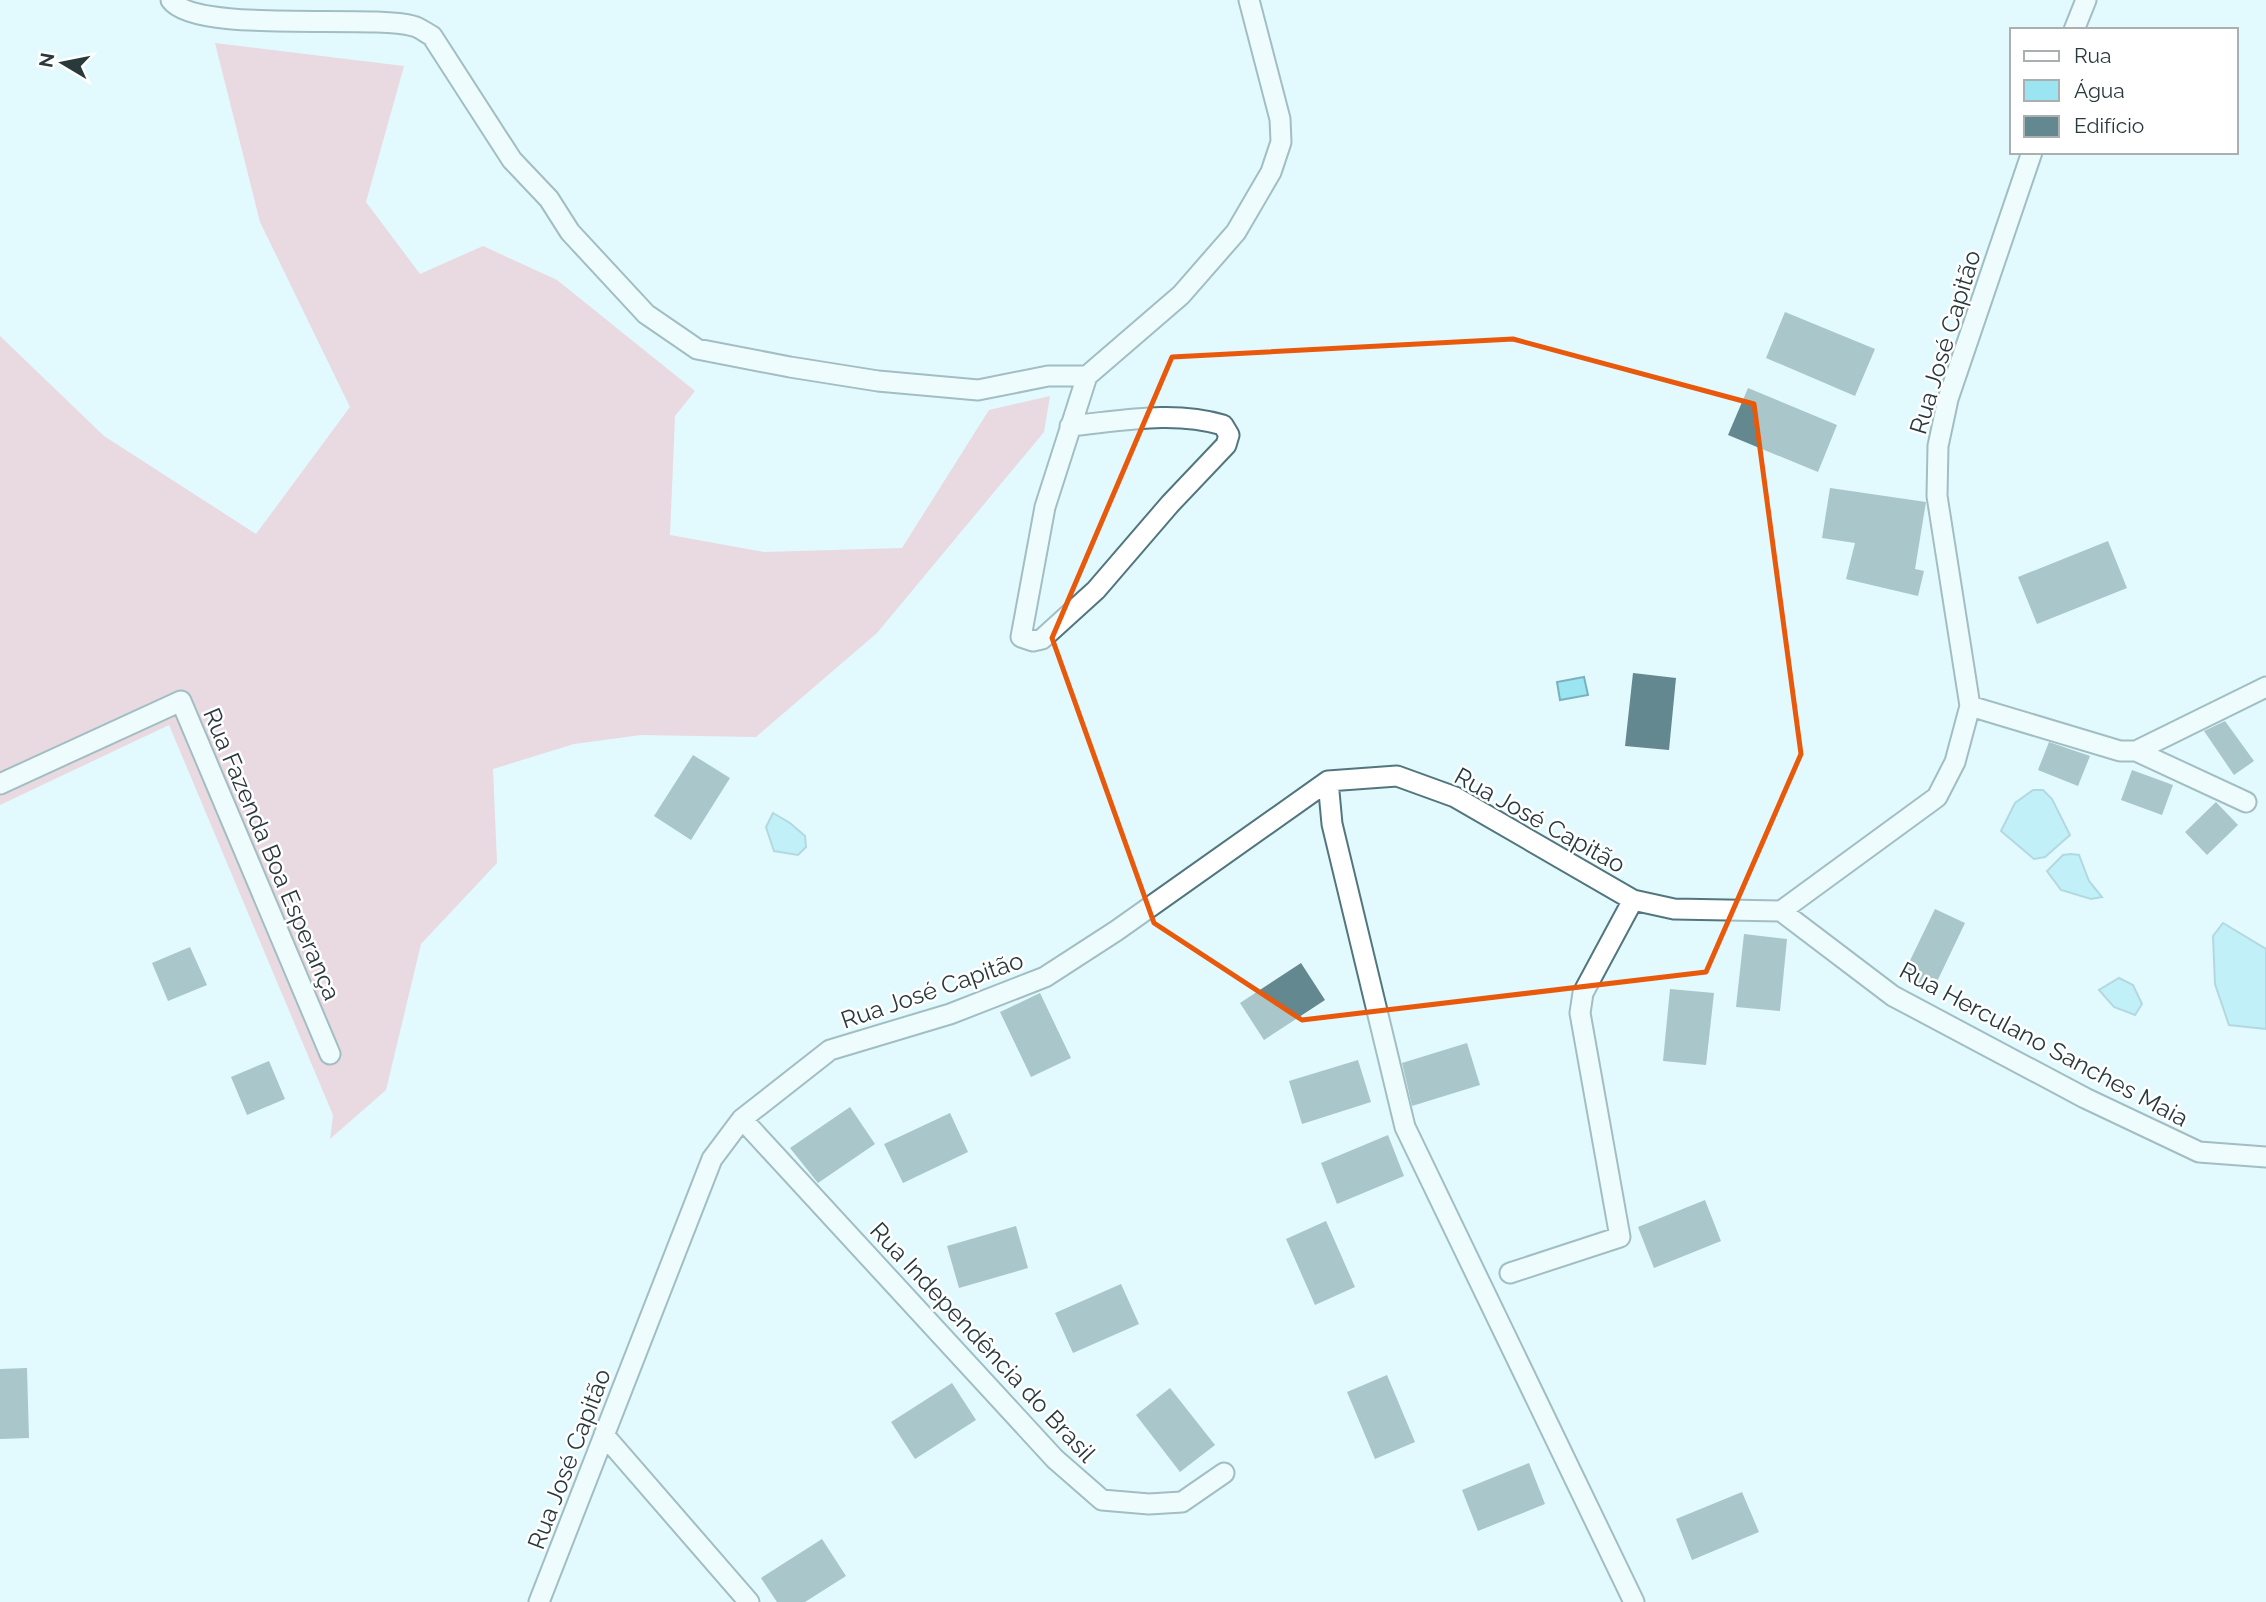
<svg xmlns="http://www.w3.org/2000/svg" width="2266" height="1602" font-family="Raleway,sans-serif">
<rect width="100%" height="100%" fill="#e2f9fe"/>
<path fill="#f2b2be" d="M215 43 404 66 366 202 420 274 483 246 557 280 695 391 675 416 670 535 764 552 902 548 989 410 1050 396 1044 432 877 633 756 737 641 735 574 744 493 769 497 863 421 944 386 1090 330 1139 333 1115 169 725 0 805V336L104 436 256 534 350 407 260 222Z"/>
<path fill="#9be5f3" stroke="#79b1bc" stroke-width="2" d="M1584 677 1588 695 1560 700 1557 682Z
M2033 790H2043L2052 799 2070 835 2045 857 2034 859 2001 831 2015 803Z
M773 813 790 823 805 836 806 847 798 855 774 851 766 827Z
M2071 854 2079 855 2089 881 2102 897 2091 899 2061 890 2047 871 2063 855Z
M2223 923 2266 949V1029L2229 1025 2215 984 2213 936Z
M2119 978 2133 985 2142 1004 2135 1015 2114 1007 2099 990Z"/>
<path fill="#64888f" d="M1785 312 1875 349 1855 396 1766 358Z
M1748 388 1837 425 1818 472 1728 435Z
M1830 488 1926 502 1915 569 1924 571 1918 596 1846 579 1855 543 1822 538Z
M2108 541 2127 588 2037 624 2018 577Z
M1633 673 1676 678 1669 750 1625 746Z
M2225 721 2254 761 2234 775 2204 731Z
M2049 742 2090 756 2078 786 2038 770Z
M693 755 730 778 691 840 654 816Z
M2132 770 2173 785 2162 815 2121 800Z
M2216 802 2238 825 2207 855 2185 832Z
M1935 909 1965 923 1933 990 1903 975Z
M1744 934 1787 939 1780 1011 1736 1007Z
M190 947 207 985 168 1001 152 963Z
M1301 963 1325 1000 1264 1040 1240 1003Z
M1670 989 1714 993 1706 1065 1663 1061Z
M1040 993 1071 1058 1031 1077 1000 1012Z
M1467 1043 1480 1085 1412 1106 1402 1063Z
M1358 1060 1371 1102 1302 1124 1289 1081Z
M269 1061 285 1099 247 1115 231 1077Z
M850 1107 875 1144 818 1183 790 1148Z
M950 1113 968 1152 903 1183 884 1144Z
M1388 1135 1404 1176 1337 1204 1321 1163Z
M1705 1200 1721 1241 1654 1268 1638 1227Z
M1326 1221 1355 1287 1315 1305 1286 1239Z
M1016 1226 1028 1268 959 1288 947 1246Z
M1121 1284 1139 1324 1073 1353 1055 1313Z
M27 1368 29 1438 0 1439V1369Z
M1387 1375 1415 1442 1375 1459 1347 1392Z
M952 1383 976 1420 915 1459 891 1422Z
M1170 1388 1215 1445 1180 1472 1136 1415Z
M1529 1463 1545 1504 1478 1531 1462 1490Z
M1742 1492 1759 1532 1692 1560 1676 1519Z
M822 1539 846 1576 805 1602H777L761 1578Z"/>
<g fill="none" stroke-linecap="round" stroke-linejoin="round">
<g stroke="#52767d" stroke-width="23">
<path id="minor" d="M171 0C195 34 369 14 413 26 419 27 426 33 432 36L512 160 549 199 570 232 646 314 697 349 790 367 878 381 978 390 1048 376H1087L1181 295 1236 232 1271 172 1281 142 1280 119 1249 0
M2074 30 2086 0
M1070 426C1121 421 1173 410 1223 425L1229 435 1226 445 1170 504 1096 590 1042 639 1033 641 1021 637 1045 507 1087 376
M1970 706 2120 751H2136L2266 687
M2136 751 2246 802
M1328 781 1332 824 1405 1127 1634 1602
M0 784 181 701 330 1054
M1781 911 1893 996 2085 1098 2199 1152 2266 1157
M742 1119 1055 1459 1102 1500 1149 1504 1182 1502 1224 1473
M1510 1273 1620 1237 1580 1013 1583 993 1633 900
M604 1435 749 1602
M539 1602 712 1159 742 1119 830 1050 950 1014 1045 977 1116 931 1328 781 1397 776 1455 797 1633 900 1674 909 1781 911 1937 797 1955 762 1970 706 1937 496 1938 446 1948 399 2032 152"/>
</g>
<use href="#minor" stroke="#fff" stroke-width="19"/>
</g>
<path d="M0 0H2266V1602H0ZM1513 339 1754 404 1801 754 1706 972 1302 1020 1154 923 1052 638 1172 357Z" fill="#e2f9fe" fill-opacity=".55" fill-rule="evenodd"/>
<path fill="none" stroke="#e8590c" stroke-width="5" stroke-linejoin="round" d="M1513 339 1754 404 1801 754 1706 972 1302 1020 1154 923 1052 638 1172 357Z"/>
<g text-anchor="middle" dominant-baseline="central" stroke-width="5" stroke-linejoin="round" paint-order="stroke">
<g font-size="24" fill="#2a393c" stroke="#fff">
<text transform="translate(1945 342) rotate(-73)">Rua José Capitão</text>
<text transform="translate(1540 820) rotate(29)">Rua José Capitão</text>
<text transform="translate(272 854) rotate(67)">Rua Fazenda Boa Esperança</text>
<text transform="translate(932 990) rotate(-19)">Rua José Capitão</text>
<text transform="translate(2044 1044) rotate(28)">Rua Herculano Sanches Maia</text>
<text transform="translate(983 1342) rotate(47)">Rua Independência do Brasil</text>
<text transform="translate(569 1459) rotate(-69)">Rua José Capitão</text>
</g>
</g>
<rect x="2010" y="28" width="228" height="126" fill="#ffffff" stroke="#aab0b1" stroke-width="2"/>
<rect x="2024" y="51" width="35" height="10" fill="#ffffff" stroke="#aab0b1" stroke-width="2"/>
<text x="2074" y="63" font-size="21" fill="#2a393c">Rua</text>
<rect x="2024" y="80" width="35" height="21" fill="#9be5f3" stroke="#aab0b1" stroke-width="2"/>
<text x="2074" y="98" font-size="21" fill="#2a393c">Água</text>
<rect x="2024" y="116" width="35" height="21" fill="#64888f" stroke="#aab0b1" stroke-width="2"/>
<text x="2074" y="133" font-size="21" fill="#2a393c">Edifício</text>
<g transform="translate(63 63) rotate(280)" stroke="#ffffff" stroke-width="5" paint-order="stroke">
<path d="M0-5L12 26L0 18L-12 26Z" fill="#2a393c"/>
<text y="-10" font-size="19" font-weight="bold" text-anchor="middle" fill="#2a393c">N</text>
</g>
</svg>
